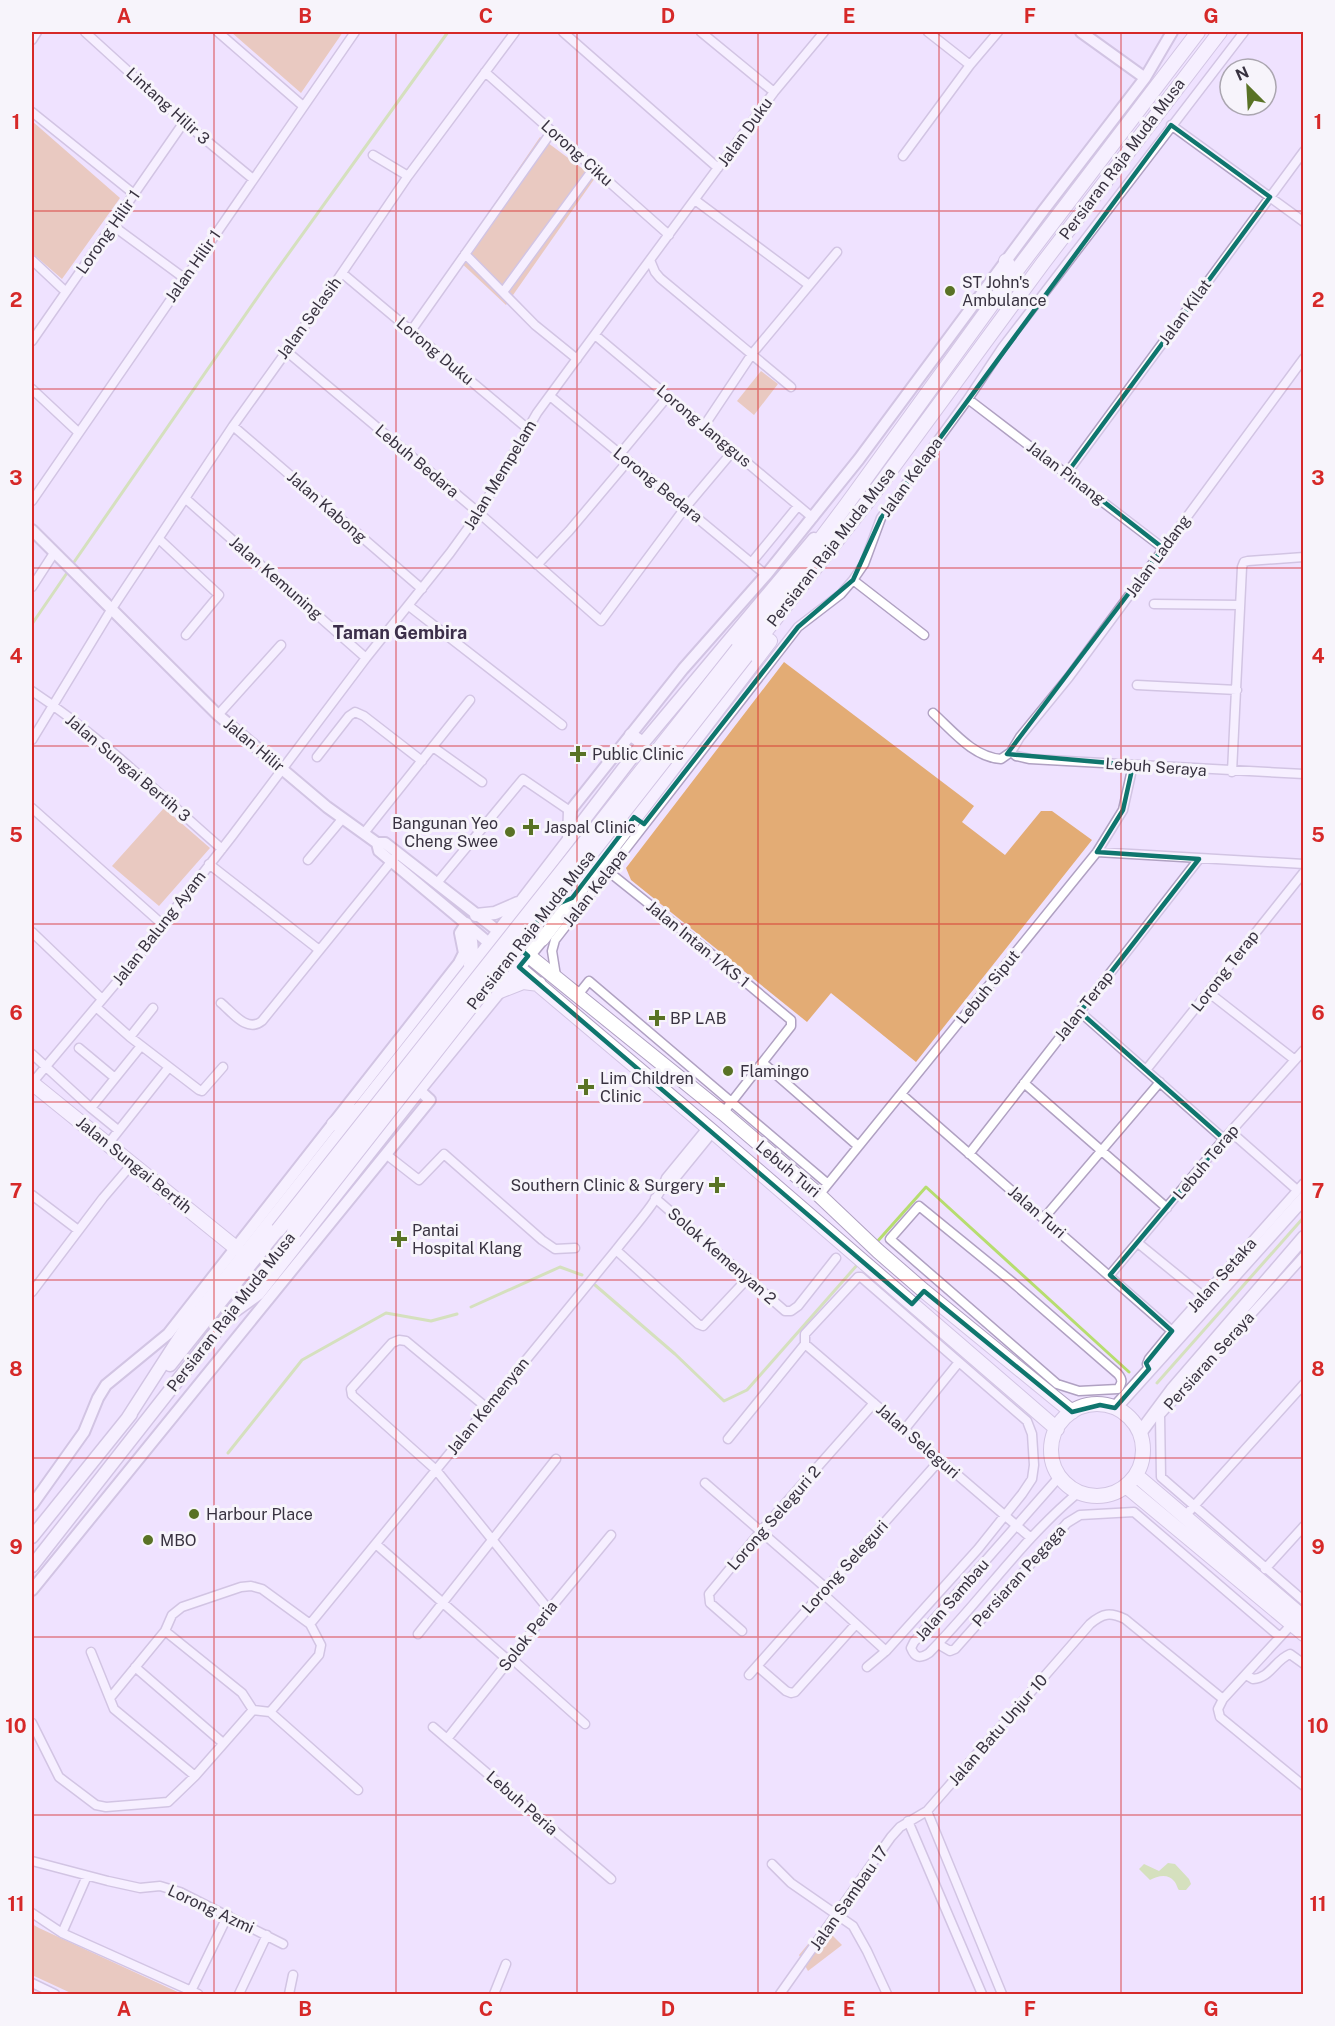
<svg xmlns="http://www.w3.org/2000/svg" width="1335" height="2026" font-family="'Public Sans',sans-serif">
<rect width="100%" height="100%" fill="#efe2ff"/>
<path fill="#e3ac75" d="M231 32H343L301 93Z
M32 121 120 198 62 279 32 253Z
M540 137 595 178 506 305 457 259Z
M761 371 778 384 754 415 737 401Z
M784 662 974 806 962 822 1005 855 1041 811H1052L1092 840 916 1062 831 993 807 1022 631 880 626 868Z
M164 808 210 848 159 906 112 866Z
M32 1924 39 1928 182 1994H73L32 1975Z
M823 1926 842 1945 808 1971 799 1955Z"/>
<path fill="#b6dd6f" d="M1168 1863 1175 1864 1189 1879 1191 1884 1186 1890H1179C1177 1888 1177 1884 1174 1881 1168 1873 1157 1876 1150 1880L1139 1869 1144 1864 1159 1871Z"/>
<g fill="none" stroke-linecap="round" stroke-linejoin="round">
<path stroke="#b6dd6f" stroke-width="3" d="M72 565 266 285 448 32
M32 624 69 570
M876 1243 926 1187 1129 1372
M595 1285 675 1354 724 1401 747 1390 858 1264
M471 1307 560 1267 582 1275
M1157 1383 1304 1217
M228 1453 302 1360 386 1313 431 1321 457 1314"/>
<g stroke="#b0a1c2" stroke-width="11">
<path id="minor" d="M85 32 184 122 253 179
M218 32 303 106
M563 32 718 168
M701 32 774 92
M928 32 970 65
M32 40 37 32
M485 72 669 235
M32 112 134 194
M1171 125 1304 222
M373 155 408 176
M903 156 970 65 998 32
M695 200 809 285
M112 225 184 278
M465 254 535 325 577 359
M32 260 66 292
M650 260 655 272 660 278 791 387
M342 273 528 429
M503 292 594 168
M411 331 552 131
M595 335 813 518
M32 341 184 122
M285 350 479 513 601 621 685 508 733 451
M32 389 78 432
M550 396 766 575
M968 399 1163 548
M233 426 422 589
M704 426 752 354 837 252
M620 454 668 396
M1067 473 1304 151
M186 499 366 658
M32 501 355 32
M159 539 219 595 186 635
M752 562 798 506
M537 565 569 531 628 461
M853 580 924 635
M32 587 54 553
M1154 604 1240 605
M409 606 562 725
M1137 685 1237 690
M32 691C100 736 160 795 222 849
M933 713C953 731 973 757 1001 759L1011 752 1020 737 1069 677 1304 358
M218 715 281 645
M32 740 111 610 233 426 329 292 408 176 515 32
M433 747 482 782
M1011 752 1016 756 1030 759 1304 774
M317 757 349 716 355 712 364 716 422 761
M1232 772 1242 567 1244 562 1248 561 1304 557
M32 808 162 924
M364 833 470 700
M1097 852 1304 864
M308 860 343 818
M209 864 318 949
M609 872 719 960 791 1020V1026L723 1113
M437 883 523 779 570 811
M32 932 102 999
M556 976 552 951 555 940 798 627 841 594 853 580 864 564 881 518 968 399 1002 348 1244 32
M1208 992 1295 1060
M577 996 589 981 828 1184
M221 1003C233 1013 247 1033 262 1021L395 857
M96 1007 130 1037 199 1090 202 1091 223 1067
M1080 1012 1224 1139
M130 1037 153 1008
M79 1048 115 1078
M32 1054 91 1108 118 1130
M763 1063 858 1146
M1146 1070 1304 872
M32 1083 132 964 232 836 366 658 450 553 479 513 537 413 570 368 774 92 824 32
M1024 1083 1167 1208
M901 1094 1172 1331
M91 1108 141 1046
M1231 1132 1297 1190
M108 1144 169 1067
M969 1154 1199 859
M387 1155 419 1180 444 1154 542 1240 555 1249 575 1248
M664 1186 678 1175 713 1132
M32 1195 78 1230
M819 1195 1097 852 1123 810 1133 765
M655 1198 785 1311H791L798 1306 836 1258
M919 1206 1011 1281 1118 1374C1123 1380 1122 1383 1118 1389L1079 1391 1057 1384 890 1239Z
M1044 1218 1160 1082
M1138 1243 1203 1296
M616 1250 698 1324 703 1326 748 1278
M1304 1256 1160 1415 1161 1477 1304 1601
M1110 1275 1224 1139 1304 1050
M32 1292 103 1198 132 1164
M805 1344 1031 1538
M1149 1369 1147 1364 1149 1359 1172 1331 1304 1183
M487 1408 406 1341 399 1340 392 1343 351 1389 352 1395 436 1470 549 1610
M904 1430 959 1362
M728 1439 805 1344V1334L858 1277H861L1027 1421 1032 1434 1034 1465 1032 1479 1022 1494 978 1549 886 1651 867 1667
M1060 1476 914 1642 911 1648C915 1658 920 1659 929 1653 981 1601 1022 1539 1079 1492
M705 1483 826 1588
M1185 1516 1304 1384
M377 1545 509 1661
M1265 1569 1304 1526
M822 1593 886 1651
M310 1624 616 1250C631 1230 659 1201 666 1178L707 1128
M1292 1624 1223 1699 1218 1709 1220 1717 1304 1786
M165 1631 242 1693 253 1710 270 1712
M742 1631 710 1603 709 1594 761 1531 874 1403
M418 1634 556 1459
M938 1644 950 1651 955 1649 1067 1523 1080 1515 1134 1512 1280 1637
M91 1652 114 1709 195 1776
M511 1658 585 1724
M757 1666 786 1691 791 1693 795 1692 856 1624
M135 1667 223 1743
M749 1675 940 1460
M1246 1675 1253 1679C1270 1678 1275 1660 1290 1654L1304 1664
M110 1698 165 1631 172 1615 182 1607 241 1587 251 1586 262 1589 310 1624 321 1645 319 1655 270 1712
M270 1712 358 1790
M32 1723 59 1777 96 1805 106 1807 168 1802 195 1776 253 1710
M433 1727 611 1879
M447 1739 549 1610 611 1535
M927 1811 1002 1994
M908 1821 982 1994
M32 1861 108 1881 140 1888 160 1886 180 1892 283 1944
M772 1864 791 1883 853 1926 867 1951 887 1994
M32 1913 62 1933 198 1994
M62 1933 87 1876
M32 1983 55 1994
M191 1991 228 1915
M239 1994 267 1935
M289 1994 293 1975
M494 1994 506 1964
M780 1994 891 1837 900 1827 927 1811 1090 1624C1103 1613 1110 1612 1125 1619L1223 1699"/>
</g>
<g stroke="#b0a1c2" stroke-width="14">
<path id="tertiary" d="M1081 32 1145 78
M32 530 218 715 327 807 377 843 379 851 489 943
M570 811 683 669 766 575 859 459 1043 211 1145 78 1172 32
M377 843H385L498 931
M32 1505 84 1432 98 1398 106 1385 168 1334 459 963 464 953 460 933 466 924
M32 1590 430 1100 419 1090"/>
</g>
<g stroke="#b0a1c2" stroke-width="15">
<path id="secondary" d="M631 735 643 743
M569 839 570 811
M476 915 495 913 518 903
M466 924C472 939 473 949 470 965
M333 1124 350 1109
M229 1315 258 1294 419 1090 542 939
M170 1365 278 1230
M1115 1408 1304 1198
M127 1419 185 1329 469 970 643 743 814 539
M1140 1433 1172 1390 1304 1237
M32 1537 131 1414
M32 1566 294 1232"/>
</g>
<g stroke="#b0a1c2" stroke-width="16">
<path id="primary" d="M498 931 723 1113 819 1195 878 1251 924 1291 1072 1412
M489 943 713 1132 1057 1429
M500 991 523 982 539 984
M32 1083 236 1248
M1051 1450a46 46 0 1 1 92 0a46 46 0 1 1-92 0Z
M1136 1475 1304 1618
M1126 1486 1304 1634"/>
</g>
<g stroke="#b0a1c2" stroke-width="16">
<path id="trunk" d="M1006 261 1013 275
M738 649 847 504 1013 275 1198 32
M746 656 871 497 1043 263 1220 32
M542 939 770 641"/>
</g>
<use href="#minor" stroke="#fff" stroke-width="8"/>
<use href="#tertiary" stroke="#fff" stroke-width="10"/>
<use href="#secondary" stroke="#fff" stroke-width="12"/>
<use href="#primary" stroke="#fff" stroke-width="14"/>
<use href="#trunk" stroke="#fff" stroke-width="14"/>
<g stroke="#b0a1c2" stroke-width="16" stroke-linecap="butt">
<path id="trunk-bridge" d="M278 1230 738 649
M294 1232 746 656"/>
</g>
<use href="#trunk-bridge" stroke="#fff" stroke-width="14"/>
</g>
<path d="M0 0H1335V2026H0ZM1171 125 1270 197 1067 473 1163 548 1007 754 1133 765 1123 810 1097 852 1199 859 1080 1012 1224 1139 1110 1275 1172 1331 1146 1363 1149 1369 1115 1408 1100 1405 1072 1412 924 1291 912 1304 519 967 528 956 518 947 548 908 572 898 634 817 644 824 798 627 853 580 881 518Z" fill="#efe2ff" fill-opacity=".55" fill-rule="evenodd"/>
<path fill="none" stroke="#0f766e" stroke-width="4.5" stroke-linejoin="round" d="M1171 125 1270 197 1067 473 1163 548 1007 754 1133 765 1123 810 1097 852 1199 859 1080 1012 1224 1139 1110 1275 1172 1331 1146 1363 1149 1369 1115 1408 1100 1405 1072 1412 924 1291 912 1304 519 967 528 956 518 947 548 908 572 898 634 817 644 824 798 627 853 580 881 518Z"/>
<path fill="none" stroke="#d62828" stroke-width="1.5" stroke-opacity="0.55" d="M214 32V1994M396 32V1994M577 32V1994M758 32V1994M939 32V1994M1121 32V1994M32 211H1304M32 389H1304M32 568H1304M32 746H1304M32 924H1304M32 1102H1304M32 1280H1304M32 1458H1304M32 1637H1304M32 1815H1304"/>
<g fill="#597225" stroke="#f7f4fb" stroke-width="2">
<circle cx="950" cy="291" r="6"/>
<path d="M575 745h6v6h6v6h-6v6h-6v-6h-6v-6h6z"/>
<path d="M528 818h6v6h6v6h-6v6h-6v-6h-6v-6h6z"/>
<circle cx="510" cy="832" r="6"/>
<path d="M654 1009h6v6h6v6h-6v6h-6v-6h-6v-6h6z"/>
<circle cx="728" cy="1071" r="6"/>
<path d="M583 1078h6v6h6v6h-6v6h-6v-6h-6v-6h6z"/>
<path d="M714 1176h6v6h6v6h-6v6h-6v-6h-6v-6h6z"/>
<path d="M396 1230h6v6h6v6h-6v6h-6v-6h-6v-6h6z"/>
<circle cx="194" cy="1514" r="6"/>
<circle cx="148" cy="1540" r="6"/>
</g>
<g text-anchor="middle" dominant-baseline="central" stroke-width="6" stroke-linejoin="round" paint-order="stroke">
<g font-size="16" fill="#383240" stroke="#f7f4fb">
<text transform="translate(168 106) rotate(42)">Lintang Hilir 3</text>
<text transform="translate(745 132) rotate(-54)">Jalan Duku</text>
<text transform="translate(577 153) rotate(42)">Lorong Ciku</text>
<text transform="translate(1122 159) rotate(-53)">Persiaran Raja Muda Musa</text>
<text transform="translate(108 232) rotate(-55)">Lorong Hilir 1</text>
<text transform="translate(193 266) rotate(-55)">Jalan Hilir 1</text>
<text transform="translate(1185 312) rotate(-54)">Jalan Kilat</text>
<text transform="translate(309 318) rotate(-54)">Jalan Selasih</text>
<text transform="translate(435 351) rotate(40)">Lorong Duku</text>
<text transform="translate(704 426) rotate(40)">Lorong Janggus</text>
<text transform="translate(417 461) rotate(40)">Lebuh Bedara</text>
<text transform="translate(1066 473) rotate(37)">Jalan Pinang</text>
<text transform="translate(500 475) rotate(-59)">Jalan Mempelam</text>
<text transform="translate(911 477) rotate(-54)">Jalan Kelapa</text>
<text transform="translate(658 485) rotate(39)">Lorong Bedara</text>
<text transform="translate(327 507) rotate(41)">Jalan Kabong</text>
<text transform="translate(831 547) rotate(-52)">Persiaran Raja Muda Musa</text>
<text transform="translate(1158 556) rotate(-54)">Jalan Ladang</text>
<text transform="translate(276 578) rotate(41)">Jalan Kemuning</text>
<text transform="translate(254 745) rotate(40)">Jalan Hilir</text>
<text transform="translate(1156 767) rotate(4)">Lebuh Seraya</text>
<text transform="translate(128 768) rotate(40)">Jalan Sungai Bertih 3</text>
<text transform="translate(595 888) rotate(-52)">Jalan Kelapa</text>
<text transform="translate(159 928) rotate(-52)">Jalan Balung Ayam</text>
<text transform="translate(531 930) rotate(-52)">Persiaran Raja Muda Musa</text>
<text transform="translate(698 944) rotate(39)">Jalan Intan 1/KS 1</text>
<text transform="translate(1225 971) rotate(-52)">Lorong Terap</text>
<text transform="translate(988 987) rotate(-51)">Lebuh Siput</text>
<text transform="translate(1084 1006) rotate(-52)">Jalan Terap</text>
<text transform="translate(1206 1162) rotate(-50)">Lebuh Terap</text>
<text transform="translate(134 1165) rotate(39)">Jalan Sungai Bertih</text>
<text transform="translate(788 1169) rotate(40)">Lebuh Turi</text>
<text transform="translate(1037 1212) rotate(41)">Jalan Turi</text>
<text transform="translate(722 1256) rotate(41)">Solok Kemenyan 2</text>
<text transform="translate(1222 1275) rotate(-48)">Jalan Setaka</text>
<text transform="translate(231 1312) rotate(-52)">Persiaran Raja Muda Musa</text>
<text transform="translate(1209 1361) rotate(-48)">Persiaran Seraya</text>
<text transform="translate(488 1406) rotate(-51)">Jalan Kemenyan</text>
<text transform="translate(918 1441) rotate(41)">Jalan Seleguri</text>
<text transform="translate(774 1518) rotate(-49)">Lorong Seleguri 2</text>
<text transform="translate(845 1567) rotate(-48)">Lorong Seleguri</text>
<text transform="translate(1019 1576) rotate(-48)">Persiaran Pegaga</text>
<text transform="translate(952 1600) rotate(-49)">Jalan Sambau</text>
<text transform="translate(528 1636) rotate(-52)">Solok Peria</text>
<text transform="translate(998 1730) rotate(-49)">Jalan Batu Unjur 10</text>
<text transform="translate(522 1803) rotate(41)">Lebuh Peria</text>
<text transform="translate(849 1898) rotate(-55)">Jalan Sambau 17</text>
<text transform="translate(211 1909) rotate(25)">Lorong Azmi</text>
</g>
<g font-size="16" fill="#383240" stroke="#f7f4fb" text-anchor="start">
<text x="962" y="282">ST John's<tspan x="962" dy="18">Ambulance</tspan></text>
<text x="592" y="754">Public Clinic</text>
<text x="498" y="823" text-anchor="end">Bangunan Yeo<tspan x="498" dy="18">Cheng Swee</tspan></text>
<text x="544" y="827">Jaspal Clinic</text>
<text x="670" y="1018">BP LAB</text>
<text x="740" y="1071">Flamingo</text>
<text x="600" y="1078">Lim Children<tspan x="600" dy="18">Clinic</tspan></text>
<text x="704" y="1185" text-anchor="end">Southern Clinic &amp; Surgery</text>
<text x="412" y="1230">Pantai<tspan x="412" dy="18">Hospital Klang</tspan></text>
<text x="206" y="1514">Harbour Place</text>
<text x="160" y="1540">MBO</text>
</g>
<g font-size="18" font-weight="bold" fill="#3c2f4a" stroke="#f7f4fb">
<text x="400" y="632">Taman Gembira</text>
</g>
</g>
<rect width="1335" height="2026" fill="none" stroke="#f7f4fb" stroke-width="66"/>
<g transform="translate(1248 87) rotate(336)"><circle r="28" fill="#f7f4fb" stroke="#aba6b0" stroke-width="1.5"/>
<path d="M0-4.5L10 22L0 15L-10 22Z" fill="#597225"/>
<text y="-9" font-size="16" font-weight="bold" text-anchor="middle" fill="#383240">N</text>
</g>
<rect x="33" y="33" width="1269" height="1960" fill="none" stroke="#d62828" stroke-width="2"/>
<g font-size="20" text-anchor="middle" font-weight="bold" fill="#d62828">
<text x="124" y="23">A</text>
<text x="305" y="23">B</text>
<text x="486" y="23">C</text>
<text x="668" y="23">D</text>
<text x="849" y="23">E</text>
<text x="1030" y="23">F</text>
<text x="1211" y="23">G</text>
<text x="16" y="129">1</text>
<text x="1318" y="129">1</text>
<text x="16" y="307">2</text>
<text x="1318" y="307">2</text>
<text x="16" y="485">3</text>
<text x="1318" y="485">3</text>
<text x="16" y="663">4</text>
<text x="1318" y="663">4</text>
<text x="16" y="842">5</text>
<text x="1318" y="842">5</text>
<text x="16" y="1020">6</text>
<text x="1318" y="1020">6</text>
<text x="16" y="1198">7</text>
<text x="1318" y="1198">7</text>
<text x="16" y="1376">8</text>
<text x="1318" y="1376">8</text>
<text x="16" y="1554">9</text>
<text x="1318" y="1554">9</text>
<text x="16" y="1733">10</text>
<text x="1318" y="1733">10</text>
<text x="16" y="1911">11</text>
<text x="1318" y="1911">11</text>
<text x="124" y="2016">A</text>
<text x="305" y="2016">B</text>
<text x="486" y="2016">C</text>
<text x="668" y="2016">D</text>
<text x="849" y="2016">E</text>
<text x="1030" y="2016">F</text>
<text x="1211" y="2016">G</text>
</g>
</svg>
